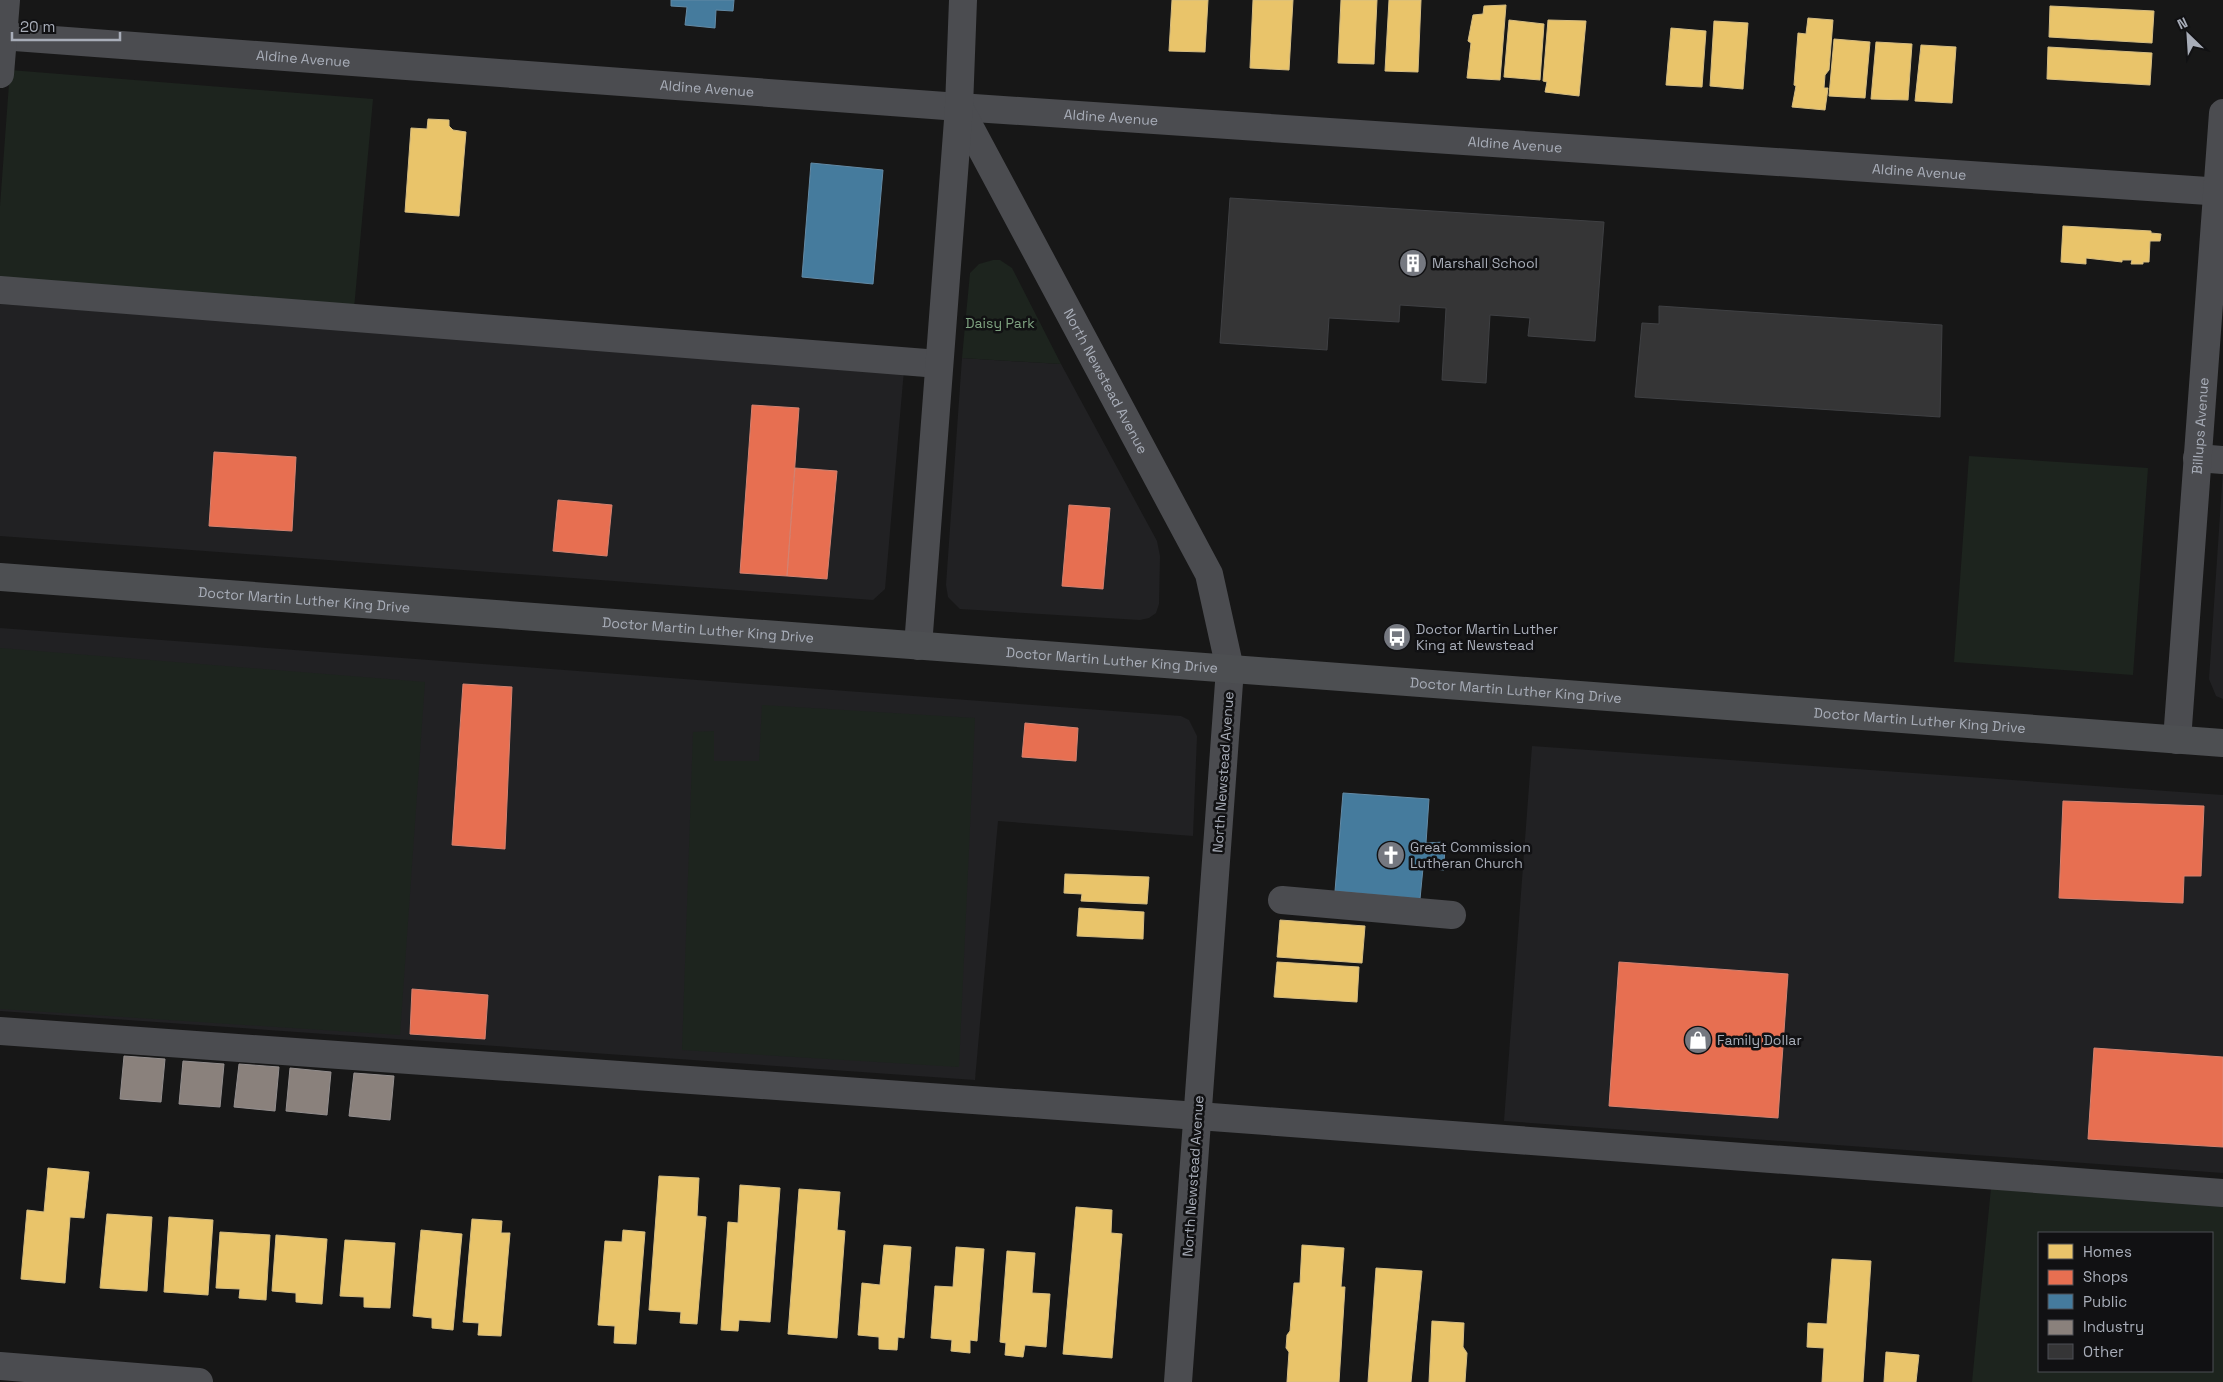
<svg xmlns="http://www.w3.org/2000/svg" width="2223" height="1382" font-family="'Space Grotesk',sans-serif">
<rect width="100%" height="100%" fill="#171717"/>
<path fill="#212123" d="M0 304 904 370 885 589 873 600 0 536Z
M962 358 1061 364 1157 541 1160 556 1159 604 1156 613 1149 618 1140 620 960 609 948 597 946 585Z
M2223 470V699L2216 696 2209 679Z
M0 628 1181 716 1189 720 1197 736 1193 836 998 821 975 1080 0 1011Z
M1532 746 2223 795V1173L1504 1121Z"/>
<path fill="#1d241e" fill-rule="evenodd" d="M10 70 373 99 354 309 0 280V206Z
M993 260H1000L1012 268 1061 364 962 358 970 273 979 264Z
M1969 456 2148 468 2133 675 1954 662Z
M0 648 425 682 400 1035 0 1009Z
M762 705 975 718 959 1067 682 1050 693 732 714 731V761H759Z
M1991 1188 2223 1205V1382H1972ZM2039 1233H2212V1371H2039Z"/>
<path fill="#e9c46a" stroke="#d6bd81" d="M1172 0H1208L1205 52 1169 51Z
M1253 0H1293L1289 70 1250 68Z
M1341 0H1377L1374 64 1338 63Z
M1389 0H1421L1418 72 1385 71Z
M1506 5 1500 80 1467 78 1471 43 1468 41 1473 15 1483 14 1484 6Z
M2050 6 2154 11 2152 43 2049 37Z
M1808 18 1833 20 1829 70 1825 75 1824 88H1828L1825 110 1792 107 1796 86 1794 85 1798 33 1806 34Z
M1509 20 1544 24 1540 80 1504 77Z
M1548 20 1586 21 1579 96 1545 92 1547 82 1543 81Z
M1714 21 1748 23 1743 89 1710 86Z
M1671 28 1706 31 1702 87 1666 85Z
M1834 39 1870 42 1865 98 1829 96Z
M1876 42 1912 44 1908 100 1871 99Z
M1921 45 1956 47 1952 103 1915 101Z
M2048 47 2152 53 2150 85 2047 79Z
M428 119 449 120V126L453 130 466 132 459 216 405 212 411 128 427 129Z
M2063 226 2151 231V233L2161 234 2160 241H2150L2149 262H2143V264H2131L2132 260H2122V262L2086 258V264L2061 262Z
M1065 874 1149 877 1147 904 1081 901 1082 894 1064 893Z
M1079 908 1144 912 1143 939 1077 936Z
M1280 920 1365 926 1362 963 1277 957Z
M1277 962 1359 967 1357 1002 1274 997Z
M48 1168 89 1172 84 1218 70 1217 65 1283 21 1279 27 1210 44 1212Z
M659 1176 699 1178 697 1216 706 1217 697 1324 680 1323 681 1312 649 1310Z
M740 1185 780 1188 770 1322 739 1320 738 1331 721 1330 728 1222 738 1223Z
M799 1189 840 1192 837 1230 845 1231 837 1338 788 1334Z
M1076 1207 1112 1210 1111 1233 1122 1234 1112 1358 1063 1354Z
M107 1214 152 1217 147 1291 100 1288Z
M169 1217 213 1220 208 1295 164 1292Z
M472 1219 502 1221 501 1233H510L501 1336 478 1335 479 1323 463 1322Z
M421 1230 462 1234 453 1330 432 1328V1318L413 1316Z
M623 1230 645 1232 636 1344 614 1343 615 1326 598 1325 605 1241 622 1242Z
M220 1232 270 1235 266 1300 239 1298 240 1289 216 1288Z
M276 1235 327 1239 322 1304 296 1302V1293L272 1291Z
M345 1240 395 1243 390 1308 364 1307V1297L340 1296Z
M884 1245 911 1247 904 1338 898 1337 897 1350 879 1349V1337L858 1335 862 1283 880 1285Z
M1302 1245 1344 1248 1341 1287H1345L1339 1382H1287L1289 1352 1286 1348 1287 1335 1290 1331 1294 1283H1300Z
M956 1247 984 1249 977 1341 970 1340V1353L951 1351 952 1340 931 1338 935 1286 953 1287Z
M1007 1251 1035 1253 1032 1293 1050 1294 1046 1347 1025 1345 1023 1357 1005 1355 1006 1343 1000 1342Z
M1832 1259 1871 1261 1863 1382H1822L1824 1348 1807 1347 1808 1323 1827 1324Z
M1376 1268 1422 1271 1411 1382H1368Z
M1432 1321 1464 1323 1463 1347 1467 1353 1465 1382H1429Z
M1886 1352 1919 1355 1916 1382H1884Z"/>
<path fill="#e76f51" stroke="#d48270" d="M752 405 799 408 787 576 740 573Z
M214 452 296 457 292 531 209 526Z
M795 468 837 471 827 579 787 576Z
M558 500 612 505 607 556 553 551Z
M1069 505 1110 508 1103 589 1062 586Z
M463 684 512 687 505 849 452 845Z
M1025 723 1078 728 1076 761 1022 757Z
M2063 801 2204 806 2201 876H2184L2183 903 2059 898Z
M1619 962 1788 974 1778 1118 1609 1106Z
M412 989 488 995 485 1039 410 1034Z
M2094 1048 2223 1057V1147L2088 1139Z"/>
<path fill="#457b9d" stroke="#638aa5" d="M671 0H734L733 11 716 10 715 28 685 25 687 7 671 6Z
M811 163 883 170 873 284 802 277Z
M1343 793 1429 799 1426 843 1445 842 1444 870 1423 868 1420 899 1335 891Z"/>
<path fill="#8a817c" stroke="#938e8e" d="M124 1056 165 1059 161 1102 120 1099Z
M183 1061 224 1064 220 1107 179 1104Z
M239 1064 279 1067 275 1111 234 1107Z
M290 1068 331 1072 327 1115 286 1111Z
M354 1073 394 1076 390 1120 349 1116Z"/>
<path fill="#353536" stroke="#3f4043" d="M1230 198 1604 222 1595 341 1528 336 1530 318 1490 315 1486 383 1442 380 1446 308 1400 305 1399 322 1329 318 1327 350 1220 343Z
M1659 306 1942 325 1940 417 1635 397 1642 323 1659 324Z"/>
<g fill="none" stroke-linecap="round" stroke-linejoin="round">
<g stroke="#4b4c50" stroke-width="28">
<path id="s1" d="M0 36 959 107 2223 192"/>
<path d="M0 74 6 0"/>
<path id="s2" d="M959 107 1209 574 1230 669 1178 1382"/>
<path d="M0 290 939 364"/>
<path d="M2197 458 2223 460"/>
<path d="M918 646 959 107 963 0"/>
<path id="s3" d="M2177 740 2223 113"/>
<path d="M1282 900 1452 915"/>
<path d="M0 1031 1198 1116 2223 1193"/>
<path d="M0 1366 199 1382"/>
</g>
<path stroke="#4d4f52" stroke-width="28" id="s4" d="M0 577 2223 743"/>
</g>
<defs>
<g id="building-disc" transform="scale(1.4375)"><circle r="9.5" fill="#757880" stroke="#111113"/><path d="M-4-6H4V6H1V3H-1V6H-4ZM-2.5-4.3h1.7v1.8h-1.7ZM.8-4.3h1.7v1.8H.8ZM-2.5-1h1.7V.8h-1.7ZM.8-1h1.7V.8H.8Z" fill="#fff"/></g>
<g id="bus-disc" transform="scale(1.4375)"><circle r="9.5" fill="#757880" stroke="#111113"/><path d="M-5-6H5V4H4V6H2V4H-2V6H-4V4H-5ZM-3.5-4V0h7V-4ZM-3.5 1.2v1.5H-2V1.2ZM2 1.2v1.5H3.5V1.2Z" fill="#fff"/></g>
<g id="church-disc" transform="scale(1.4375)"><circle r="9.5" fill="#757880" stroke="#111113"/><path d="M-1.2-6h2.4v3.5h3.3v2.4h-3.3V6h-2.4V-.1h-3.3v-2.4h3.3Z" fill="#fff"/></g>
<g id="shop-disc" transform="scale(1.4375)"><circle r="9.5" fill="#757880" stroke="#111113"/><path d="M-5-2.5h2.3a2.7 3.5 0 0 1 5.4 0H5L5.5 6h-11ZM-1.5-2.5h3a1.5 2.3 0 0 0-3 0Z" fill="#fff"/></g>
</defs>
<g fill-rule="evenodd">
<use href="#building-disc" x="1413" y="263"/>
<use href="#bus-disc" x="1397" y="637"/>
<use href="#church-disc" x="1391" y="855"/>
<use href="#shop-disc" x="1698" y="1040"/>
</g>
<g text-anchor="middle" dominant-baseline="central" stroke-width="5" stroke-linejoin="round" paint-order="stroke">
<g font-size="14" fill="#a8adb8" stroke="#111113">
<text stroke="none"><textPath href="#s1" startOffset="304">Aldine Avenue</textPath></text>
<text stroke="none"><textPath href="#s1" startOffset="709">Aldine Avenue</textPath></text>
<text stroke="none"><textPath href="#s1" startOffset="1114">Aldine Avenue</textPath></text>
<text stroke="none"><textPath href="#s1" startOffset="1519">Aldine Avenue</textPath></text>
<text stroke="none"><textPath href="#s1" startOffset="1924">Aldine Avenue</textPath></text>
<text stroke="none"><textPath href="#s2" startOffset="311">North Newstead Avenue</textPath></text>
<text stroke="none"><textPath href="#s3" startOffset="315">Billups Avenue</textPath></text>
<text stroke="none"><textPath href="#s4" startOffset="305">Doctor Martin Luther King Drive</textPath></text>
<text stroke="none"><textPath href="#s4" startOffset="710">Doctor Martin Luther King Drive</textPath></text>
<text stroke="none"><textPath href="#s4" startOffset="1115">Doctor Martin Luther King Drive</textPath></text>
<text stroke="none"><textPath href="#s4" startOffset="1520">Doctor Martin Luther King Drive</textPath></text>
<text stroke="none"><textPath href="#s4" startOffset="1925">Doctor Martin Luther King Drive</textPath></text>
<text transform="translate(1223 772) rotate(-86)">North Newstead Avenue</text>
<text transform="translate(1193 1176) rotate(-86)">North Newstead Avenue</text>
</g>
<g font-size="14" fill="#a8adb8" stroke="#111113" text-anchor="start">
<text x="1432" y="263">Marshall School</text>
<text x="1416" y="629">Doctor Martin Luther<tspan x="1416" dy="16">King at Newstead</tspan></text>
<text x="1410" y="847">Great Commission<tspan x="1410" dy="16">Lutheran Church</tspan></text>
<text x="1717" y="1040">Family Dollar</text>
</g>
<g font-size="14" fill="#7fa381" stroke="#111113">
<text x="1000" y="323">Daisy Park</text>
</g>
</g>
<rect x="2038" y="1232" width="175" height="140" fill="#111113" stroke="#4d4f55"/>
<rect x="2048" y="1244" width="25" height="15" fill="#e9c46a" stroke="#4d4f55"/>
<text x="2083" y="1257" font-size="15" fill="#a8adb8">Homes</text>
<rect x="2048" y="1270" width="25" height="15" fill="#e76f51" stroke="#4d4f55"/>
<text x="2083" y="1282" font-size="15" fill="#a8adb8">Shops</text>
<rect x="2048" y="1294" width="25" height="15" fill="#457b9d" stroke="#4d4f55"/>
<text x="2083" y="1307" font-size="15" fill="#a8adb8">Public</text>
<rect x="2048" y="1320" width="25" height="15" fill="#8a817c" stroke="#4d4f55"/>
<text x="2083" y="1332" font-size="15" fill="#a8adb8">Industry</text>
<rect x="2048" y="1344" width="25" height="15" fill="#353536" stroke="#4d4f55"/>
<text x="2083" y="1357" font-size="15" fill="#a8adb8">Other</text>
<g transform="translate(2188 35) rotate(335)" stroke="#111113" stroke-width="4" paint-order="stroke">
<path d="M0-4L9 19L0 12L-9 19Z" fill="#a8adb8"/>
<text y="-8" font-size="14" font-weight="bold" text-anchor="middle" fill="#a8adb8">N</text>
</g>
<path d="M12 32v8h108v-8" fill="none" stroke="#a8adb8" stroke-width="2.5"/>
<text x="20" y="32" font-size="15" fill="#a8adb8" stroke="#111113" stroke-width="4" paint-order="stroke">20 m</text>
</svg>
